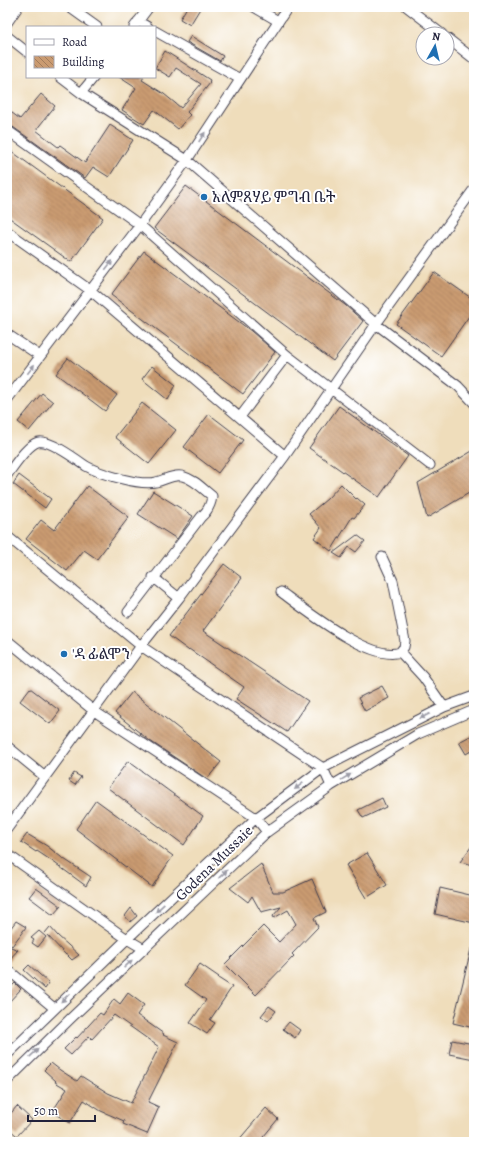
<svg xmlns="http://www.w3.org/2000/svg" width="481" height="1149" font-family="Alegreya,'Noto Serif Ethiopic',serif">
<defs>
<pattern id="building-back-hatch" width="6" height="6" patternUnits="userSpaceOnUse"><rect width="6" height="6" fill="#ca9b71"/><path d="M-1 5l2 2M0 0l6 6M5-1l2 2" fill="none" stroke="#a47e5e"/></pattern>
</defs>
<rect width="100%" height="100%" fill="#fff"/>
<filter id="ink" filterUnits="userSpaceOnUse"><feTurbulence type="fractalNoise" baseFrequency=".025" numOctaves="2"/><feDisplacementMap in="SourceGraphic" scale="8" xChannelSelector="R" yChannelSelector="G"/><feConvolveMatrix kernelMatrix="1 2 1 2 8 2 1 2 1" color-interpolation-filters="sRGB"/></filter>
<filter id="wash" filterUnits="userSpaceOnUse"><feTurbulence type="fractalNoise" baseFrequency=".012" numOctaves="4" result="noise"/><feDisplacementMap in="SourceGraphic" scale="16" xChannelSelector="R" yChannelSelector="G"/><feGaussianBlur stdDeviation="0.9" result="paint"/><feColorMatrix in="noise" values="0 0 0 0 0 0 0 0 0 0 0 0 0 0 0 0 0 1.4 0 .05"/><feComposite in="paint" operator="in"/></filter>
<g filter="url(#wash)">
<rect width="100%" height="100%" fill="#efddbb"/>
<g id="blocks">
<path fill="url(#building-back-hatch)" d="M187 7H201L190 25 180 19Z
M191 36 223 56 220 61 187 42Z
M165 51 210 80 209 82 210 83 187 112 190 115 178 129 154 110 144 124 122 110 136 88 119 77H144L142 80 164 94 181 108 201 84 176 68 170 77 155 68Z
M41 94 55 106 36 130 58 147 60 145 85 163 110 125 133 140 109 177 93 167 85 178 10 125 7 124V109L20 119Z
M7 148 103 218 71 262 7 216Z
M186 186 345 305 363 321 333 361 154 228Z
M144 251 251 331 275 352 243 394 111 295Z
M434 272 474 300V309L441 356 396 324Z
M68 358 117 395 105 411 56 374Z
M152 366 176 385 168 400 142 379Z
M42 393 53 402 29 431 18 422Z
M142 403 176 430 149 464 115 437Z
M339 406 408 456 379 497 309 448Z
M209 414 243 440 218 473 184 447Z
M474 450V490L427 518 418 483Z
M19 475 51 499 45 508 13 484Z
M341 484 356 499 357 498 365 505 354 518 352 517 331 551 314 538 321 528 309 514 327 499Z
M87 486 129 517 97 559 84 550 67 571 26 539 41 520 54 530Z
M153 491 193 516 177 539 138 514Z
M357 535 365 541 356 552 349 547 341 558 333 553Z
M224 564 242 578 203 631 308 701 287 732 236 699 244 687 189 649 188 650 169 636Z
M382 686 389 698 365 711 358 698Z
M30 688 60 711 50 724 20 701Z
M132 692 221 762 207 779 150 741 115 713Z
M474 734V749L466 754 459 742Z
M128 761 203 816 184 845 108 788Z
M74 773 81 777 75 785 69 781Z
M382 798 386 807 363 818 358 810Z
M96 800 173 856 152 887 76 829Z
M27 834 47 846 61 857 91 877 86 886 52 861 37 851 36 852 21 842Z
M474 843V865L460 862Z
M367 853 387 885 366 898 346 865Z
M261 864 273 892H283L312 879 326 912 314 918 318 927 292 954 294 956 256 995 225 964 263 926 279 942 296 924 288 910 274 918 273 916 281 907 261 912 252 896 248 902 230 888Z
M36 888 61 906 53 915 29 897Z
M440 888 474 896V923L435 914Z
M131 908 137 916 130 922 125 916Z
M16 921 26 927 12 946 7 942V933Z
M50 927 58 936 79 955 72 960 67 955H66L45 933Z
M39 931 46 937 38 947 32 943 34 940 31 938Z
M11 947 18 950 7 962V951Z
M471 949H474V1028L453 1023Z
M200 964 219 977 218 978 232 987 210 1020 215 1023 207 1034 190 1023 206 1000 185 985Z
M29 965 49 983 45 989 24 970Z
M15 983 21 989 7 1004V991Z
M128 993 144 1005 137 1015 164 1034 163 1035 178 1042 148 1102 159 1107 147 1134 123 1124 124 1121 101 1111 84 1100 70 1123 52 1112 67 1089 55 1082 56 1081 44 1070 51 1063 60 1070 77 1081 81 1076 108 1093 131 1103 159 1047 114 1015 92 1039 89 1036 71 1055 64 1049 76 1037 77 1038 100 1013 103 1015 114 999 120 1004Z
M269 1006 276 1011 268 1021 261 1016Z
M289 1022 300 1030 295 1038 283 1029Z
M452 1040 474 1044V1059L449 1054Z
M17 1106 32 1120 17 1136 7 1127V1118Z
M266 1108 278 1119 259 1142H237Z"/>
</g>
</g>
<g filter="url(#ink)">
<use href="#blocks" fill-opacity="0" stroke="#413e4e" stroke-width="1"/>
<g fill="none" stroke-linecap="round" stroke-linejoin="round">
<g stroke="#413e4e" stroke-width="11">
<path id="minor" d="M69 7 97 27
M254 7 278 21
M407 7 442 34
M138 21 148 27
M7 23 18 7
M134 27 149 7
M155 31 240 79
M7 36 27 52
M447 38 474 59
M60 77 81 93 187 160 376 324 458 386 474 403
M81 93 94 77
M7 130 140 225 287 355 430 465
M7 231 90 290 285 456
M7 334 40 356
M7 400 140 225 187 160 288 7
M240 417 287 355
M7 475C14 466 27 445 38 442 49 439 76 459 86 466 100 474 140 486 156 482 165 480 173 474 182 476 194 479 203 489 212 496 211 505 208 511 201 517L128 612
M7 536 141 646 323 768 331 786
M382 557 393 581 405 641 404 647 400 652 423 677 444 707
M153 577 179 598
M281 592C304 609 372 663 400 652
M7 640 94 711 256 818 267 832
M7 746 45 777
M7 829 141 646 179 598 285 456 376 324 474 189
M7 854 127 939 144 949
M7 969 54 1008
M7 1055 127 939 256 818 323 768 444 707 474 696
M7 1081 70 1019 267 832 331 786 418 734 474 710"/>
</g>
<use href="#minor" stroke="#fff" stroke-width="9"/>
</g>
<defs><path id="oneway-solid" d="M-6-.8H1V-3.2L6.5 0L1 3.2V.8H-6Z"/></defs>
<g fill="#9c9ca7">
<use href="#oneway-solid" transform="translate(202 137) rotate(-57)"/>
<use href="#oneway-solid" transform="translate(109 265) rotate(-52)"/>
<use href="#oneway-solid" transform="translate(31 369) rotate(-53)"/>
<use href="#oneway-solid" transform="translate(425 716) rotate(154)"/>
<use href="#oneway-solid" transform="translate(346 777) rotate(-31)"/>
<use href="#oneway-solid" transform="translate(299 786) rotate(143)"/>
<use href="#oneway-solid" transform="translate(223 874) rotate(-44)"/>
<use href="#oneway-solid" transform="translate(160 908) rotate(137)"/>
<use href="#oneway-solid" transform="translate(128 964) rotate(-43)"/>
<use href="#oneway-solid" transform="translate(65 998) rotate(136)"/>
<use href="#oneway-solid" transform="translate(34 1053) rotate(-44)"/>
</g>
</g>
<g fill="#1f6fb2" stroke="#fff" stroke-width="1.5">
<circle cx="204" cy="197" r="4"/>
<circle cx="64" cy="654" r="4"/>
</g>
<g text-anchor="middle" dominant-baseline="central" stroke-width="4" stroke-linejoin="round" paint-order="stroke">
<g font-size="15" fill="#22223b" stroke="#fff" text-anchor="start">
<text x="212" y="197">አለምጸሃይ ምግብ ቤት</text>
<text x="72" y="654">'ዳ ፊልሞን</text>
</g>
<g font-size="15" fill="#22223b" stroke="#fff">
<text transform="translate(214 863) rotate(-44)">Godena Mussaie</text>
</g>
</g>
<rect width="481" height="1149" fill="none" stroke="#fff" stroke-width="24"/>
<rect x="26" y="26" width="130" height="52" fill="#ffffff" stroke="#a7a7b1"/>
<rect x="34" y="39" width="20" height="6" fill="#ffffff" stroke="#a7a7b1"/>
<text x="62" y="46" font-size="12" fill="#22223b">Road</text>
<rect x="34" y="56" width="20" height="12" fill="url(#building-back-hatch)" stroke="#a7a7b1"/>
<text x="62" y="66" font-size="12" fill="#22223b">Building</text>
<g transform="translate(435 46) rotate(8)"><circle r="19" fill="#ffffff" stroke="#a7a7b1"/>
<path d="M0-3L7 15L0 10L-7 15Z" fill="#1f6fb2"/>
<text y="-6" font-size="11" font-weight="bold" text-anchor="middle" fill="#22223b">N</text>
</g>
<path d="M28 1115v6h67v-6" fill="none" stroke="#22223b" stroke-width="2"/>
<text x="34" y="1115" font-size="12" fill="#22223b" stroke="#ffffff" stroke-width="3" paint-order="stroke">50 m</text>
</svg>
